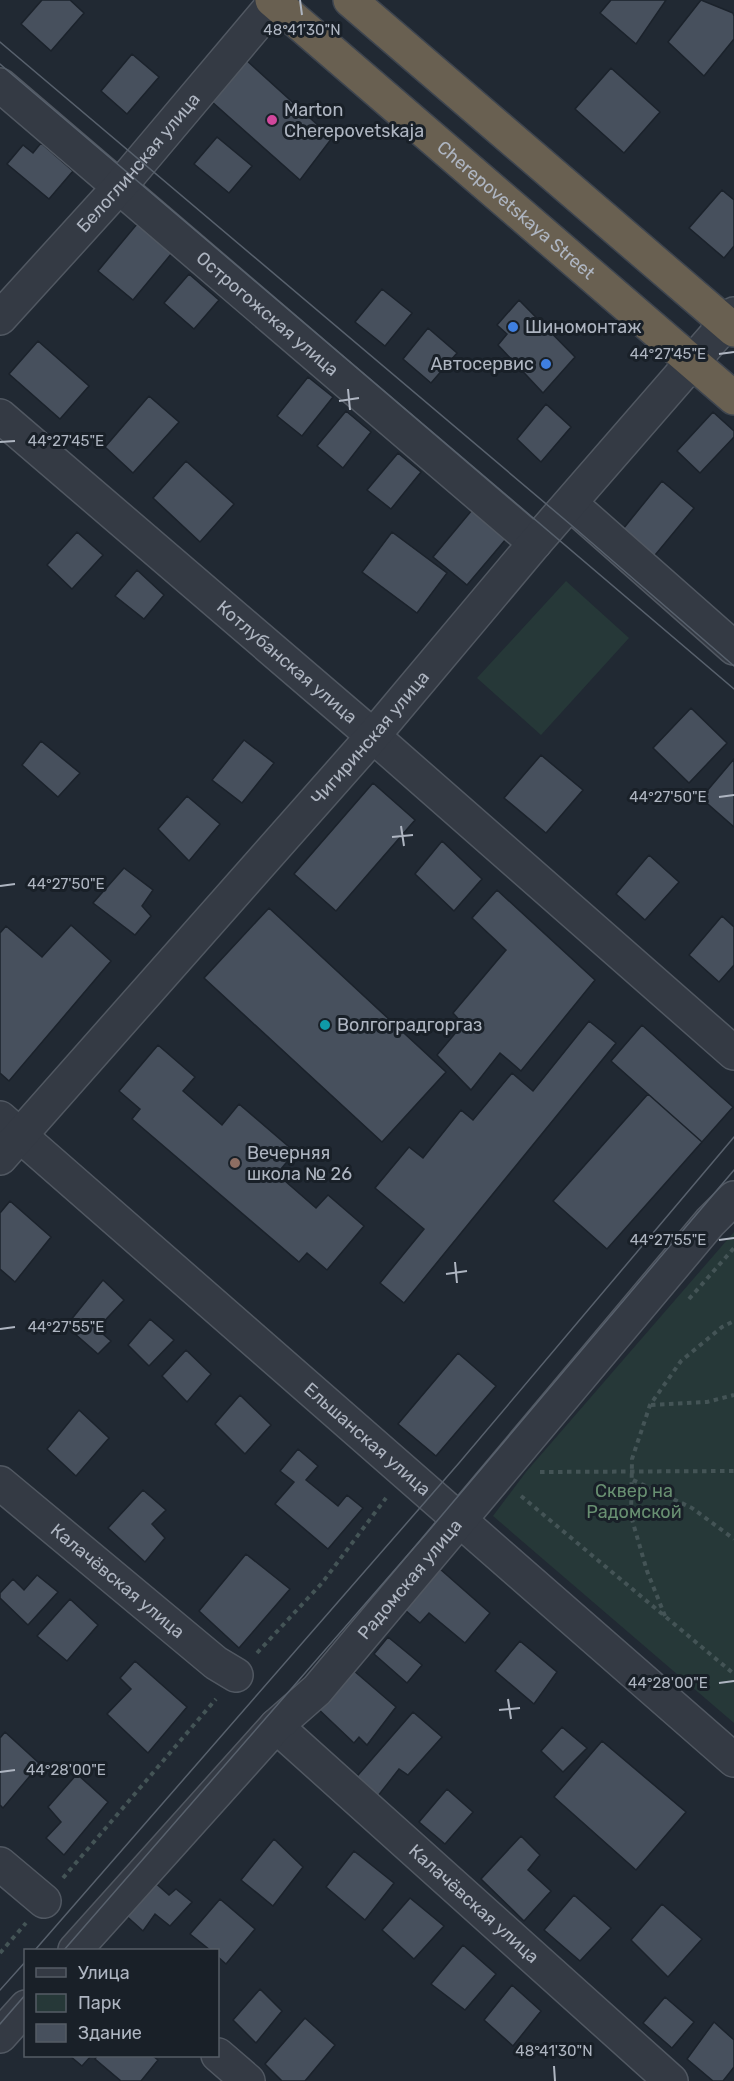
<svg xmlns="http://www.w3.org/2000/svg" width="734" height="2081" font-family="Rubik,sans-serif">
<rect width="100%" height="100%" fill="#212933"/>
<path fill="#263838" d="M566 581 629 638 541 735 477 678Z
M734 1232V1723L493 1516 526 1472Z"/>
<path fill="#47505d" stroke="#1b222b" stroke-width="1.5" d="M42 0H70L84 13 51 51 21 24Z
M611 0H666L636 44 600 13Z
M701 0 733 13 734 16V39L704 76 668 42Z
M132 54 159 77 127 114 101 91Z
M245 59 332 138 300 180 211 101Z
M611 68 660 112 624 153 575 109Z
M217 137 252 166 229 193 194 164Z
M41 143 73 171 49 199 7 164 23 145 33 153Z
M722 190 734 200V246L724 258 689 228Z
M137 224 172 253 133 300 98 271Z
M189 274 219 300 194 329 164 303Z
M382 289 412 313 385 346 355 322Z
M519 300 575 357 543 393 498 345 507 334 497 325Z
M428 328 457 353 431 383 403 359Z
M38 341 89 386 60 419 9 374Z
M308 377 333 397 302 436 277 416Z
M149 396 179 422 133 473 105 447Z
M546 404 571 427 541 462 517 439Z
M346 411 371 432 343 468 317 446Z
M713 412 734 431V437L700 473 677 451Z
M398 453 421 472 391 509 367 490Z
M186 461 234 504 200 542 153 498Z
M662 481 694 508 651 560 619 534Z
M472 510 506 539 467 585 433 557Z
M77 532 103 555 72 589 47 565Z
M392 532 447 573 417 613 362 572Z
M137 570 164 595 144 619 115 596Z
M691 708 727 743 689 783 653 748Z
M244 740 274 763 242 803 212 780Z
M41 741 80 773 58 797 22 765Z
M541 755 583 790 546 833 504 798Z
M734 759V827L701 798Z
M373 783 415 820 336 911 294 874Z
M187 796 220 824 189 861 158 829Z
M442 841 482 879 454 911 415 874Z
M649 855 679 882 645 920 616 894Z
M124 868 153 890 142 906 151 916 135 935 93 903Z
M497 890 595 980 521 1071 500 1053 471 1090 437 1055 463 1024 453 1013 506 950 472 918Z
M269 908 446 1072 382 1142 204 978Z
M722 916 734 927V965L719 982 689 955Z
M71 925 111 961 9 1081 0 1073V933L6 926 42 957Z
M589 1021 616 1043 404 1303 380 1283 424 1229 375 1188 409 1147 423 1158 461 1110 473 1120 512 1073 533 1091Z
M642 1025 733 1107 702 1142 611 1061Z
M158 1045 195 1077 183 1091 222 1125 239 1104 295 1152 277 1174 316 1208 328 1195 364 1226 327 1270 307 1253 299 1262 132 1119 140 1109 119 1091Z
M648 1094 702 1142 607 1249 553 1201Z
M10 1201 51 1237 15 1282 0 1269V1213Z
M103 1280 124 1300 97 1329 111 1341 98 1354 66 1326Z
M150 1319 174 1340 149 1366 128 1345Z
M186 1350 211 1374 187 1402 162 1376Z
M458 1353 496 1386 436 1456 398 1424Z
M240 1395 271 1425 245 1454 215 1424Z
M79 1410 109 1438 76 1476 47 1449Z
M298 1449 318 1466 306 1480 338 1506 347 1495 363 1508 328 1549 275 1504 294 1482 280 1471Z
M143 1490 166 1510 152 1524 165 1538 145 1562 108 1528Z
M246 1554 290 1589 239 1648 199 1611Z
M440 1569 490 1613 465 1643 429 1613 420 1623 405 1610Z
M37 1575 58 1592 28 1625 0 1598V1593L13 1579 24 1590Z
M70 1599 98 1625 67 1661 37 1636Z
M388 1637 422 1665 407 1683 374 1654Z
M520 1641 557 1672 534 1704 495 1671Z
M135 1661 187 1707 148 1753 107 1714 131 1689 120 1678Z
M346 1664 396 1707 367 1745 359 1737 354 1743 313 1704Z
M413 1712 442 1737 408 1775 399 1769 374 1801 352 1782Z
M562 1727 587 1748 563 1772 541 1751Z
M5 1732 40 1764 3 1808 0 1805V1738Z
M602 1741 686 1812 636 1870 554 1797Z
M77 1774 108 1802 64 1855 46 1838 61 1822 48 1807Z
M447 1789 473 1812 445 1844 419 1822Z
M521 1836 540 1855 528 1870 551 1891 524 1921 481 1879Z
M274 1839 303 1867 273 1906 241 1880Z
M354 1851 394 1883 365 1920 326 1887Z
M152 1880 169 1895 176 1889 192 1902 170 1926 155 1914 143 1931 122 1912Z
M574 1895 611 1928 580 1961 544 1930Z
M410 1898 444 1926 414 1959 382 1930Z
M220 1899 255 1929 226 1964 218 1957V1950H210L190 1934Z
M662 1904 702 1939 668 1977 631 1940Z
M463 1945 496 1974 465 2010 431 1984Z
M512 1985 541 2011 513 2046 484 2020Z
M260 1989 282 2011 256 2043 233 2020Z
M665 1997 694 2022 672 2048 643 2023Z
M305 2018 335 2045 305 2081H282L265 2064Z
M714 2022 734 2040V2067L723 2081H713L687 2059Z
M70 2056H91L82 2066Z
M97 2056H153L158 2060 141 2081H121L95 2059Z"/>
<g fill="none" stroke-linecap="round" stroke-linejoin="round">
<g stroke="#515862" stroke-width="36">
<g id="minor">
<path id="s1" d="M0 85 535 543"/>
<path id="s2" d="M0 318 120 186 275 2"/>
<path id="s3" d="M0 416 373 736 734 1053"/>
<path d="M571 504 734 648"/>
<path id="s4" d="M0 1118 734 1760"/>
<path id="s5" d="M0 1158 373 736 535 543 734 314"/>
<path id="s6" d="M0 1483 216 1663 236 1675"/>
<path id="s7" d="M276 1726 671 2081"/>
<path d="M0 1864 44 1901"/>
<path id="s8" d="M75 1950 276 1726 317 1690 710 1222 734 1198"/>
<path d="M0 2036 26 2007"/>
<path d="M218 2055 248 2081"/>
</g>
</g>
<g stroke="#3e454f" stroke-width="36">
<g id="highway">
<path id="s9" d="M272 0 734 398"/>
<path d="M350 0 734 330"/>
</g>
</g>
<path stroke="#445456" stroke-width="4" stroke-dasharray="4.5 4.5" stroke-linecap="butt" d="M689 1299 734 1248
M651 1405 707 1402 734 1395
M540 1472 734 1471
M633 1480 692 1508 734 1539
M521 1496 734 1674
M665 1616 647 1571 631 1516 632 1459 650 1405 681 1361 722 1327 734 1321
M257 1653 322 1583 386 1498
M63 1878 216 1699
M0 1953 26 1923"/>
<use href="#minor" stroke="#343a44" stroke-width="33"/>
<use href="#highway" stroke="#696051" stroke-width="33"/>
<path stroke="#58616d" stroke-width="1.5" d="M0 42 577 530 734 666
M0 64 734 689
M35 1950 459 1463 734 1137
M64 1950 426 1534 734 1170
M0 1990 26 1961
M0 2024 26 1994"/>
</g>
<path fill="none" stroke="#aeb5c1" stroke-width="2" d="M300 0 302 15M719 354 734 352M348 389 350 410M339 401 359 398M0 442 15 441M719 797 734 795M401 826 404 846M392 837 413 835M0 886 15 884M719 1240 734 1238M455 1262 457 1283M446 1274 467 1271M0 1329 15 1327M719 1683 734 1681M508 1699 511 1719M499 1710 520 1708M0 1772 15 1770M554 2066 555 2081"/>
<circle fill="#d1479c" stroke="#192028" stroke-width="2" cx="272" cy="120" r="6"/>
<g fill="#3f7fe0" stroke="#192028" stroke-width="2">
<circle cx="513" cy="327" r="6"/>
<circle cx="546" cy="364" r="6"/>
</g>
<circle fill="#0f9aa8" stroke="#192028" stroke-width="2" cx="325" cy="1025" r="6"/>
<circle fill="#8d6e63" stroke="#192028" stroke-width="2" cx="235" cy="1163" r="6"/>
<g text-anchor="middle" dominant-baseline="central" stroke-width="6" stroke-linejoin="round" paint-order="stroke">
<g font-size="18" fill="#aeb5c1" stroke="#192028" text-anchor="start">
<text x="284" y="110">Marton<tspan x="284" dy="21">Cherepovetskaja</tspan></text>
<text x="525" y="327">Шиномонтаж</text>
<text x="534" y="364" text-anchor="end">Автосервис</text>
<text x="337" y="1025">Волгоградгоргаз</text>
<text x="247" y="1153">Вечерняя<tspan x="247" dy="21">школа № 26</tspan></text>
</g>
<g font-size="18" fill="#aeb5c1" stroke="#192028">
<text stroke="none"><textPath href="#s2" startOffset="208">Белоглинская улица</textPath></text>
<text stroke="none"><textPath href="#s9" startOffset="322">Cherepovetskaya Street</textPath></text>
<text stroke="none"><textPath href="#s1" startOffset="352">Острогожская улица</textPath></text>
<text stroke="none"><textPath href="#s3" startOffset="378">Котлубанская улица</textPath></text>
<text stroke="none"><textPath href="#s5" startOffset="560">Чигиринская улица</textPath></text>
<text stroke="none"><textPath href="#s4" startOffset="488">Ельшанская улица</textPath></text>
<text stroke="none"><textPath href="#s8" startOffset="500">Радомская улица</textPath></text>
<text stroke="none"><textPath href="#s6" startOffset="153">Калачёвская улица</textPath></text>
<text stroke="none"><textPath href="#s7" startOffset="266">Калачёвская улица</textPath></text>
</g>
<g font-size="18" fill="#688f71" stroke="#192028">
<text x="634" y="1491">Сквер на<tspan x="634" dy="21">Радомской</tspan></text>
</g>
</g>
<g font-size="15" text-anchor="middle" fill="#aeb5c1" stroke="#192028" stroke-width="6" stroke-linejoin="round" paint-order="stroke">
<text x="302" y="35">48°41'30"N</text>
<text x="668" y="359">44°27'45"E</text>
<text x="66" y="446">44°27'45"E</text>
<text x="668" y="802">44°27'50"E</text>
<text x="66" y="889">44°27'50"E</text>
<text x="668" y="1245">44°27'55"E</text>
<text x="66" y="1332">44°27'55"E</text>
<text x="668" y="1688">44°28'00"E</text>
<text x="66" y="1775">44°28'00"E</text>
<text x="554" y="2056">48°41'30"N</text>
</g>
<rect x="24" y="1949" width="195" height="108" fill="#192028" stroke="#555c65" stroke-width="1.5"/>
<rect x="36" y="1968" width="30" height="9" fill="#343a44" stroke="#555c65" stroke-width="1.5"/>
<text x="78" y="1979" font-size="18" fill="#aeb5c1">Улица</text>
<rect x="36" y="1994" width="30" height="18" fill="#263838" stroke="#555c65" stroke-width="1.5"/>
<text x="78" y="2009" font-size="18" fill="#aeb5c1">Парк</text>
<rect x="36" y="2024" width="30" height="18" fill="#47505d" stroke="#555c65" stroke-width="1.5"/>
<text x="78" y="2039" font-size="18" fill="#aeb5c1">Здание</text>
</svg>
